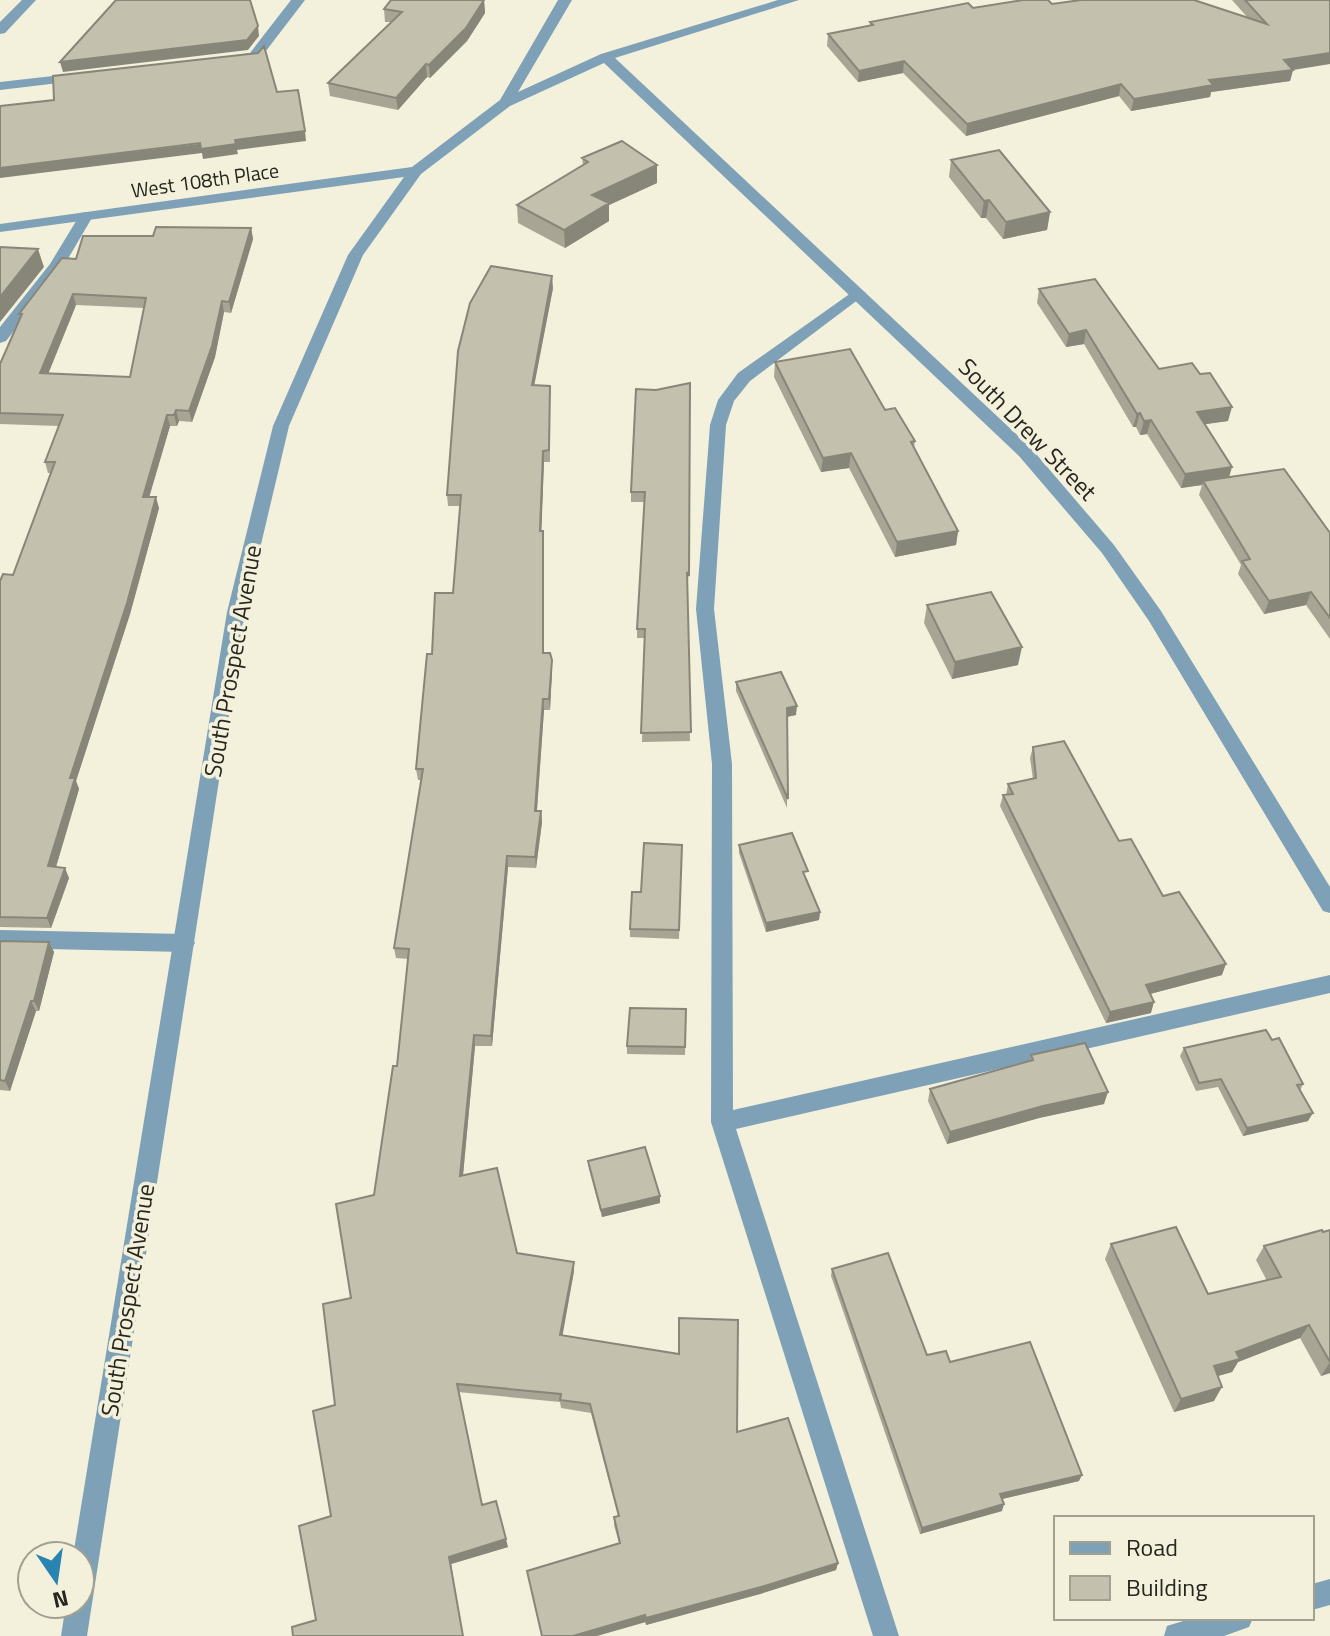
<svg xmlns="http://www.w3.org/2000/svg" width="1330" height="1636" font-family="'Titillium Web',sans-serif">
<rect width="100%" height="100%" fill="#f3f1dc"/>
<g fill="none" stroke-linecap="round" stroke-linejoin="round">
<path fill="#7ea1b7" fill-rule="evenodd" d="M291 0H305L259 60 229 62V56L250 53Z
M79 73 86 77 84 80 0 90V82Z
M86 212 93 216 62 269 6 341 0 343V327L50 264 81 213Z
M858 288 866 293 863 296 750 381 734 401 726 425 714 609 732 764 733 1110 1330 975V993L736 1129 899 1636H873L711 1122 712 764 696 609 710 425 718 400 738 373Z
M0 930 184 934 191 937 195 943 191 949 184 952 0 948Z"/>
<path fill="#7ea1b7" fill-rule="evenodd" d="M22 0H36L5 33 0 34V22Z
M558 0H572L518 92 601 54 778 0H799L615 58 1031 448 1114 545 1161 611 1330 887V913L1323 911 1149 621 1102 553 1019 456 604 63 510 106 421 174 363 255 289 426 245 612 87 1636H61L66 1604H80V1556H73L227 612 273 426 348 255 404 177 0 232V224L412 167 500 100Z
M1330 1579V1605L1312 1610V1584Z
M1193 1618H1253L1249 1627 1224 1636H1164L1167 1626Z"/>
</g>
<path fill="#a8a595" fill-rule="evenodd" d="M484 0 485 13 467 41 430 78 427 77 398 110 330 96 328 83 391 22H385L384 9Z
M1232 0H1330L1293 70 1290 81 1211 92 1210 97 1131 111 1119 96 966 136 903 73 858 82 827 46 828 34 870 26V22L973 8 1052 4 1248 18Z
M582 158 657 183 609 205V221L565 248 518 223 517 205 583 165Z
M951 160 1050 212 1047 230 1003 239 986 218H981L949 177Z
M251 228 253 239 231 313 224 312 215 357 192 422 179 421 177 426H170L149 497 159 508 130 614 76 781 79 789 56 867 69 878 51 928 0 927V581L13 575 51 473H48L45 462 59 426 0 424V364L20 318 19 314 76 259 153 236ZM76 305 144 308 130 377 48 374Z
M553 288 534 385 550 397V462H544L541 531 543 542 544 653 552 671 550 710H544L537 811H541L542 822 536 868 508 867 492 1046H475L463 1175 517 1253 574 1271 562 1335 737 1432 838 1563 836 1570 760 1594 646 1625 619 1543 614 1525V1517L618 1516 591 1413 561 1408 560 1402 458 1392 482 1505 508 1547 451 1564 316 1620 331 1516 335 1405 351 1298 374 1195 397 1066 408 959 396 958 394 948 421 780H418L416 769 432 654 453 593 460 506H448L447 495Z
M1039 289 1159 369 1228 421 1204 424 1229 477 1330 533V639L1306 605 1264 614 1238 574 1241 565 1199 495 1202 485 1181 488 1147 434 1140 435 1136 427H1133L1084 344 1066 347 1037 303Z
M775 362 915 441 914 448 958 531 956 545 895 557 849 468 821 472 774 377Z
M690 383 688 585 687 582 690 741 642 742 645 638H637V629L644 502H631V492L656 390Z
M927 605 1018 665 952 679 924 623Z
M736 682 796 715 787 717V808L736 691Z
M1033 747 1119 841 1163 896 1222 975 1150 994 1151 1013 1106 1023 1000 806 1003 795H1006L1008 784 1033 779 1030 758Z
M682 845 679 939 630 937V929L641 892Z
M739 845 807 879 820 912 819 920 766 932 739 853Z
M0 941 49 942 54 952 39 1011H36L10 1091 0 1090Z
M686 1009 685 1055 627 1054V1046Z
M1272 1040 1303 1084 1300 1091 1308 1121 1243 1136 1218 1087 1196 1091 1180 1056 1184 1048Z
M1031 1055 1104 1104 1039 1118 947 1144 928 1101 930 1089 1030 1061Z
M588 1161 660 1203 602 1217 589 1169Z
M1330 1230V1373L1321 1376 1300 1338 1238 1362 1232 1372 1218 1376 1214 1401 1174 1412 1105 1259 1111 1244 1208 1294 1267 1281 1256 1260 1264 1246Z
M832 1269 927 1355 950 1362 1079 1481 1002 1499V1511L920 1534 831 1276Z"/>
<path fill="#888679" d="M484 0 485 13 467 41 430 78 429 65Z
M258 26 259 36 248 50 63 72 60 62Z
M1330 53V64L1293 70 1290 81 1211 92 1210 97 1131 111 1134 99 1284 60Z
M904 61 903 73 858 82 859 71Z
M426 64 427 77 398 110 396 98Z
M1121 84 1119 96 966 136 967 124Z
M305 131 306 141 237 150 238 154 203 159 202 153 0 178V168Z
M657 165V183L609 205V221L565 248 564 230 592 195Z
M989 200 986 218H981L984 201Z
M1050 212 1047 230 1003 239 1006 222Z
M251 228 253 239 231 313 229 302Z
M38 249 44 267 0 322V297Z
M552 276 553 288 532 397V385Z
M73 294 76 305 44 384 40 373Z
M222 301 224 312 215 357 192 422 189 411Z
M1086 330 1084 344 1066 347 1069 334Z
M1232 407 1228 421 1193 426 1197 412Z
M176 410 179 421 177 426 174 415Z
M1140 413 1136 427H1133L1137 414Z
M167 415 170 426 146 508 143 497Z
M1151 420 1147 434 1140 435 1144 421Z
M543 451 544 462 541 542 540 531Z
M851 453 849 468 821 472 823 458Z
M1232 467 1228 481H1203L1202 485 1181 488 1185 474Z
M156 497 159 508 130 614 76 781 79 789 53 877 48 866 70 778Z
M958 531 956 545 895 557 897 542Z
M1311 592 1306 605 1264 614 1269 601Z
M1022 647 1018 665 952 679 955 662Z
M552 660V671L550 710 549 699Z
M543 699 544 710 536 822 535 811Z
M797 706 796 715 786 717 787 708Z
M541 811 542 822 536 868 535 857Z
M507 856 508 867 492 1046 491 1036Z
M65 868 69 878 51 928 47 918Z
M820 912 819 920 766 932V923Z
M49 942 54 952 39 1011 34 1001Z
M1226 964 1222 975 1142 996 1146 985Z
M31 1001 36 1011 10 1091 5 1081Z
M1154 1002 1151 1013 1106 1023 1110 1012Z
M474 1035 475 1046 462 1186 460 1176Z
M1108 1092 1104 1104 1039 1118 947 1144 950 1132 1043 1106Z
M1313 1113 1308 1121 1243 1136 1247 1128Z
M660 1196V1203L602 1217 601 1210Z
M574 1262V1271L561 1344 560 1335Z
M1309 1325 1300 1338 1238 1362 1232 1372 1207 1379 1214 1366 1236 1352Z
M1330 1362V1373L1321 1376Z
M1222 1387 1214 1401 1174 1412 1181 1399Z
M1082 1475 1079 1481 998 1500 1000 1494Z
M1004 1504 1002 1511 920 1534 922 1528Z
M506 1539 508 1547 451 1564 463 1636 449 1557Z
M838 1563 836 1570 760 1594 646 1625V1618Z
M645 1615 646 1622 597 1636H573Z"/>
<path fill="#c3c0ad" stroke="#888679" stroke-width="2" fill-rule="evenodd" d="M116 0H250L258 26 247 40 60 62Z
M391 0H484L466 28 429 65 426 64 396 98 328 83 402 12 384 9Z
M1023 0H1048L1052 4 1081 0H1194L1267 24 1245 0H1330V53L1284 60 1293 70 1209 80 1213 85 1134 99 1121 84 967 124 904 61 859 71 828 34 873 25 870 22 968 3 973 8Z
M264 46 277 92 298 90 305 131 235 140 236 144 201 149 200 143 0 168V106L54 100 53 76 258 53Z
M622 141 657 165 592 195 609 203 564 230 517 205 588 162 582 158Z
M999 150 1050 212 1006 222 989 200 984 201 951 160Z
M156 227 251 228 229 302 222 301 212 346 189 411 176 410 174 415H167L143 497H156L127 603 70 778H75L48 866 65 868 47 918 0 917V581L3 574 13 575 55 462H45L63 415 0 413V364L22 314H19L62 258 76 259 83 236H153ZM73 294 146 298 130 377 40 373Z
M0 247 38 249 0 297Z
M491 266 552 276 532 385 550 386 549 450 543 451 540 531H543V653H550L552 660 549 699H543L535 811H541L535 857 507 856 491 1036 474 1035 460 1176 497 1168 517 1253 574 1262 560 1335 679 1354V1318L738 1320 737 1432 788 1418 838 1563 761 1587 646 1618 645 1615 573 1636H542L527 1571 620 1543 614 1517 619 1516 590 1404 560 1400 561 1394 457 1384 482 1505 496 1501 506 1539 449 1557 463 1636H293L292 1627 316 1620 299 1526 331 1516 313 1411 335 1405 323 1304 351 1298 336 1204 374 1195 393 1066H397L409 949 394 948 423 769H416L427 654H432L435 593H453L461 495H447L458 351 470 303Z
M1095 279 1159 369 1192 363 1200 374 1210 373 1232 407 1197 412 1232 467 1185 474 1151 420 1144 421 1140 413 1137 414 1086 330 1069 334 1039 289Z
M850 349 885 410 895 408 915 441 911 442 958 531 897 542 851 453 823 458 775 362Z
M690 383 689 576 687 572 691 732 641 733 645 629H637L645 492H631L636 389 656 390Z
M1284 469 1330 533V618L1311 592 1269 601 1242 561 1250 559 1203 481Z
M991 592 1022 647 955 662 927 605Z
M781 672 797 706 787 708 788 799 736 682Z
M1064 741 1119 841 1131 839 1163 896 1179 892 1226 964 1146 985 1154 1002 1110 1012 1003 795 1013 794 1008 784 1036 778 1033 747Z
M792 833 808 871 803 872 820 912 766 923 739 845Z
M644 843 682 845 679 930 630 929 632 892H641Z
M0 941 49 942 34 1001H31L5 1081 0 1080Z
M630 1008 686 1009 685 1047 627 1046Z
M1266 1030 1272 1040 1279 1038 1303 1084 1297 1085 1313 1113 1247 1128 1221 1079 1199 1083 1184 1048Z
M1085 1043 1108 1092 1043 1106 950 1132 930 1089 1033 1060 1031 1055Z
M645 1147 660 1196 601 1210 588 1161Z
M1176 1227 1208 1294 1281 1277 1264 1246 1322 1230 1323 1232 1330 1230V1362L1309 1325 1236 1352 1240 1359 1214 1366 1222 1387 1181 1399 1111 1244Z
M888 1253 927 1355 946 1351 950 1362 1030 1342 1082 1475 1000 1494 1004 1504 922 1528 832 1269Z"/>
<g text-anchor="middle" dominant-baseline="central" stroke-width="7" stroke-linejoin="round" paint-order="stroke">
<g font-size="20" fill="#28271f" stroke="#f3f1dc">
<text transform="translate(205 180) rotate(-8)">West 108th Place</text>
</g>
<g font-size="24" fill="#28271f" stroke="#f3f1dc">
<text transform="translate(1028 429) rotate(46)">South Drew Street</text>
<text transform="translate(232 661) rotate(-80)">South Prospect Avenue</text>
<text transform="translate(127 1300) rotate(-81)">South Prospect Avenue</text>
</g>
</g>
<rect x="1054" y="1516" width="260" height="104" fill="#f3f1dc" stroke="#a2a090" stroke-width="2"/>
<rect x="1070" y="1542" width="40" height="12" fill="#7ea1b7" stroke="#a2a090" stroke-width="2"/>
<text x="1126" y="1556" font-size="24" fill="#28271f">Road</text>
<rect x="1070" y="1576" width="40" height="24" fill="#c3c0ad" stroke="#a2a090" stroke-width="2"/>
<text x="1126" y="1596" font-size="24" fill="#28271f">Building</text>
<g transform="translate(56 1580) rotate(167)"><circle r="38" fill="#f3f1dc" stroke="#a2a090" stroke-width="2"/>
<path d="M0-6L14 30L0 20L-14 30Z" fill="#2a84b2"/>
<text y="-12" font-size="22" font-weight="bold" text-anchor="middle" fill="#28271f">N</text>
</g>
</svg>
